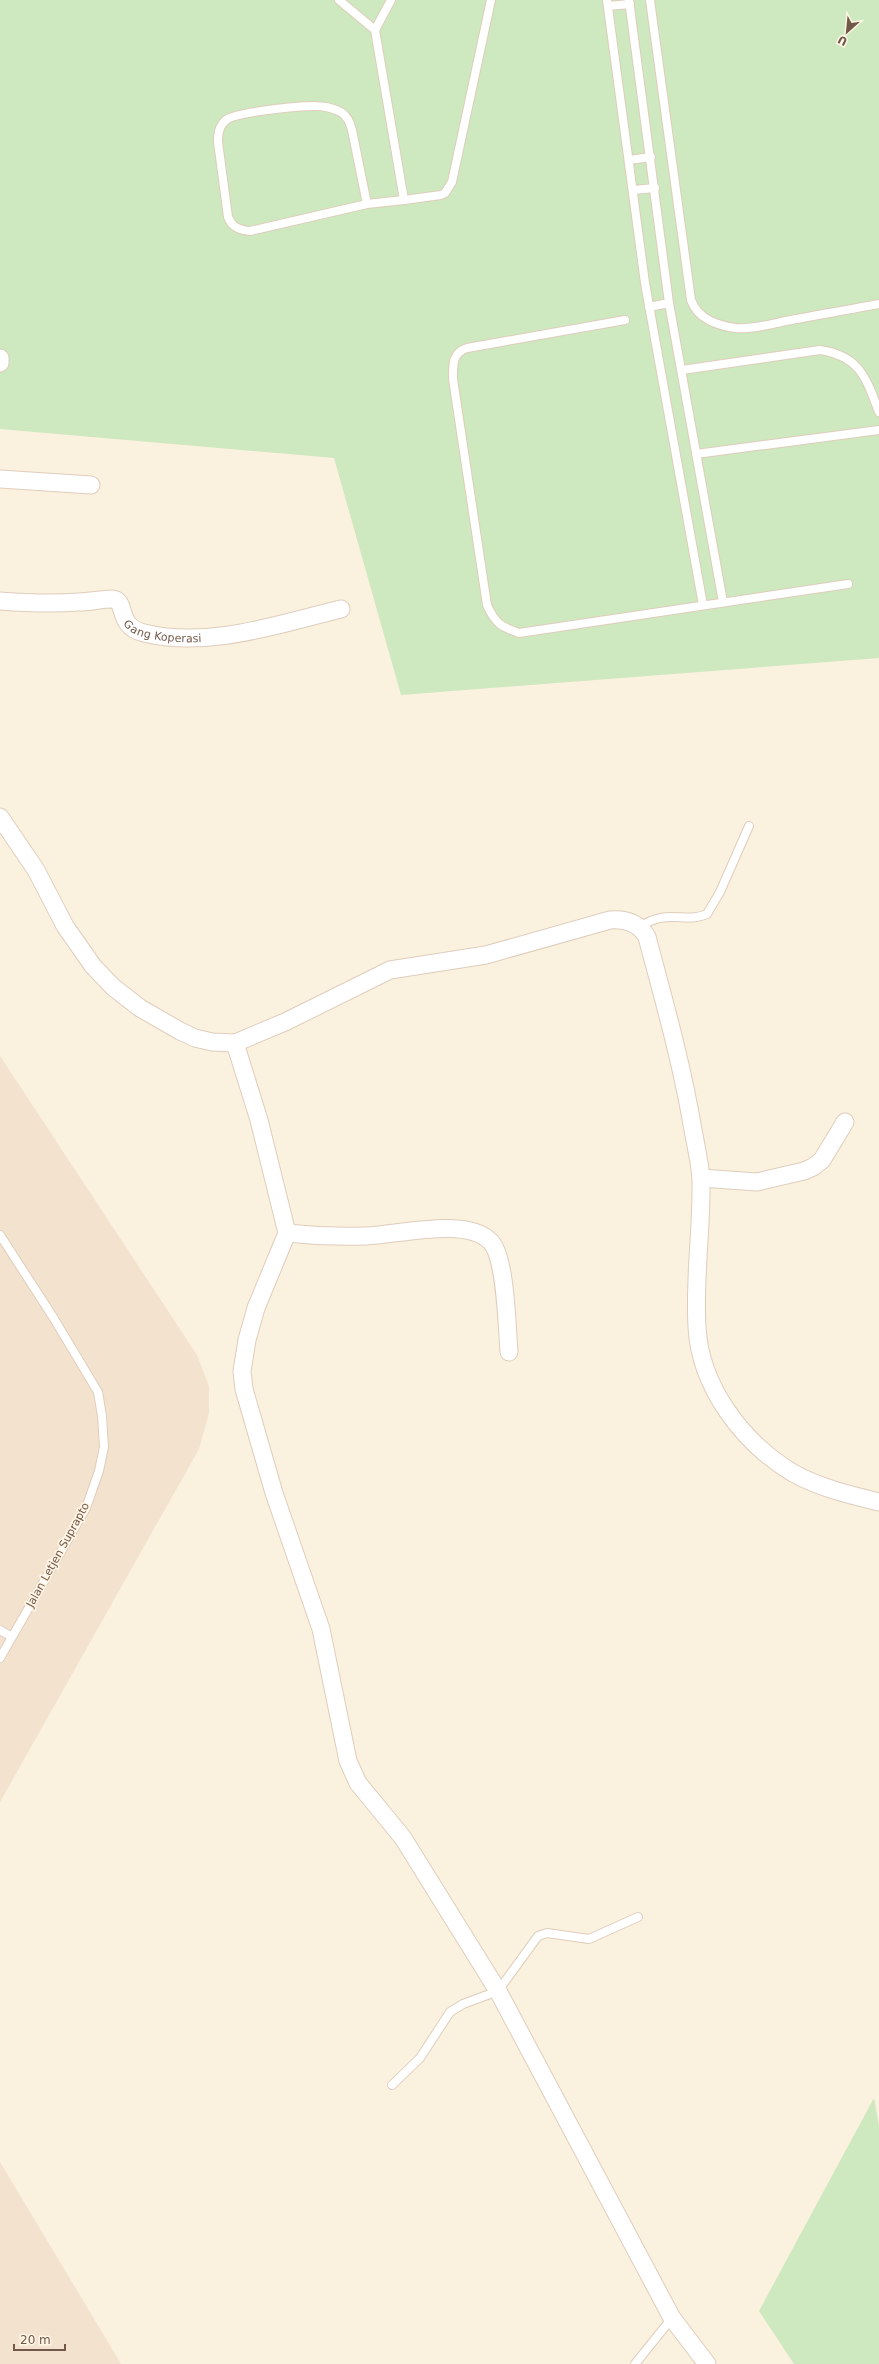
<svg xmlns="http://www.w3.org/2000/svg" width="879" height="2364" font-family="'DejaVu Sans',sans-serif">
<rect width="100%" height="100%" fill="#fbf1df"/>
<path fill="#f3e3ce" d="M0 1056 197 1355 209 1386V1413L199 1449 0 1802Z
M0 2162 121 2364H0Z"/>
<path fill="#cee8bf" d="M0 0H879V658L401 695 334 458 0 429Z
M874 2098 879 2126V2364H794L759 2311Z"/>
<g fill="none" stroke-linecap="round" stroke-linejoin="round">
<g stroke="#dfcdbc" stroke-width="10">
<path id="service" d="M339 0 375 30
M607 0 645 283 703 605
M629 0 669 303 723 602
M650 0 691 300C698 319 716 325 735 328 750 330 771 324 786 321 817 315 848 310 879 304
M608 6 630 4
M629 160 651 157
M633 190 655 188
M404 200 441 195 445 193 452 182 491 0
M367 204 352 130C350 123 348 117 341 112 333 108 323 106 314 106 300 106 235 112 226 120 219 126 218 133 218 142L228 217C232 227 239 230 250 231L367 204 404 200 375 30 391 0
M649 307 669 303
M625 320 467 348C452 353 453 365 453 379L487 605C495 623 501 627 519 633L848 584
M682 370 820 350C860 356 866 378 879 412
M696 454 879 430
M640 927C666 908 685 924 707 914L720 892 749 826
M0 1235 53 1317 98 1392 102 1416 104 1447 99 1471 86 1508 0 1658
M0 1630 12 1637
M392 2085 420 2058 450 2012 463 2004 498 1991 538 1936 547 1933 589 1939 638 1917
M635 2364 672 2318"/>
</g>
<g stroke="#dfcdbc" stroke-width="19">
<g id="minor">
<path d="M0 358V363"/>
<path d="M0 479 91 485"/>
<path id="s1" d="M0 601C26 603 53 604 79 602 90 602 101 599 112 599 128 600 115 626 144 633 209 649 278 624 341 609"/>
<path d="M0 817 36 870 65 926 93 966 113 987 140 1008 180 1031 195 1038 212 1042 235 1043 285 1022 390 970 486 955 610 920C625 919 639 923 647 937 664 1001 682 1064 693 1130 696 1146 700 1163 701 1179 702 1228 694 1278 697 1327 700 1387 743 1443 793 1473 820 1488 850 1495 879 1502"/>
<path d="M235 1043 259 1120 287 1233 256 1308 247 1340 242 1371 244 1389 274 1493 321 1629 348 1761 358 1783 403 1838 498 1991 672 2318 707 2364"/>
<path d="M701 1178 757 1182 804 1171 813 1167 822 1160 845 1122"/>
<path d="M287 1233C314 1236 339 1237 366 1236 397 1235 468 1216 491 1242 506 1258 507 1329 509 1352"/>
</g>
</g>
<use href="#service" stroke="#fff" stroke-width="8"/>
<use href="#minor" stroke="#fff" stroke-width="17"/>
</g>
<g text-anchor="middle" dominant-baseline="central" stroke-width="3.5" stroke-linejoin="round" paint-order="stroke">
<g font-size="11" fill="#715848" stroke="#fff5e5">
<text stroke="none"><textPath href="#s1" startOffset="180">Gang Koperasi</textPath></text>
<text transform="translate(58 1555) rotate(-61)">Jalan Letjen Suprapto</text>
</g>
</g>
<g transform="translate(847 32) rotate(207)" stroke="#fff5e5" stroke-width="3" paint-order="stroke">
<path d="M0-3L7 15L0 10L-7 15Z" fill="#715848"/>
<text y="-6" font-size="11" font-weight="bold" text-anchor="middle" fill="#715848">U</text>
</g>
<path d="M14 2344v6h51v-6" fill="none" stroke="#715848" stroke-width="2"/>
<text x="20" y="2344" font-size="12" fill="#715848" stroke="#fff5e5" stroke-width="3" paint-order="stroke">20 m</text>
</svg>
